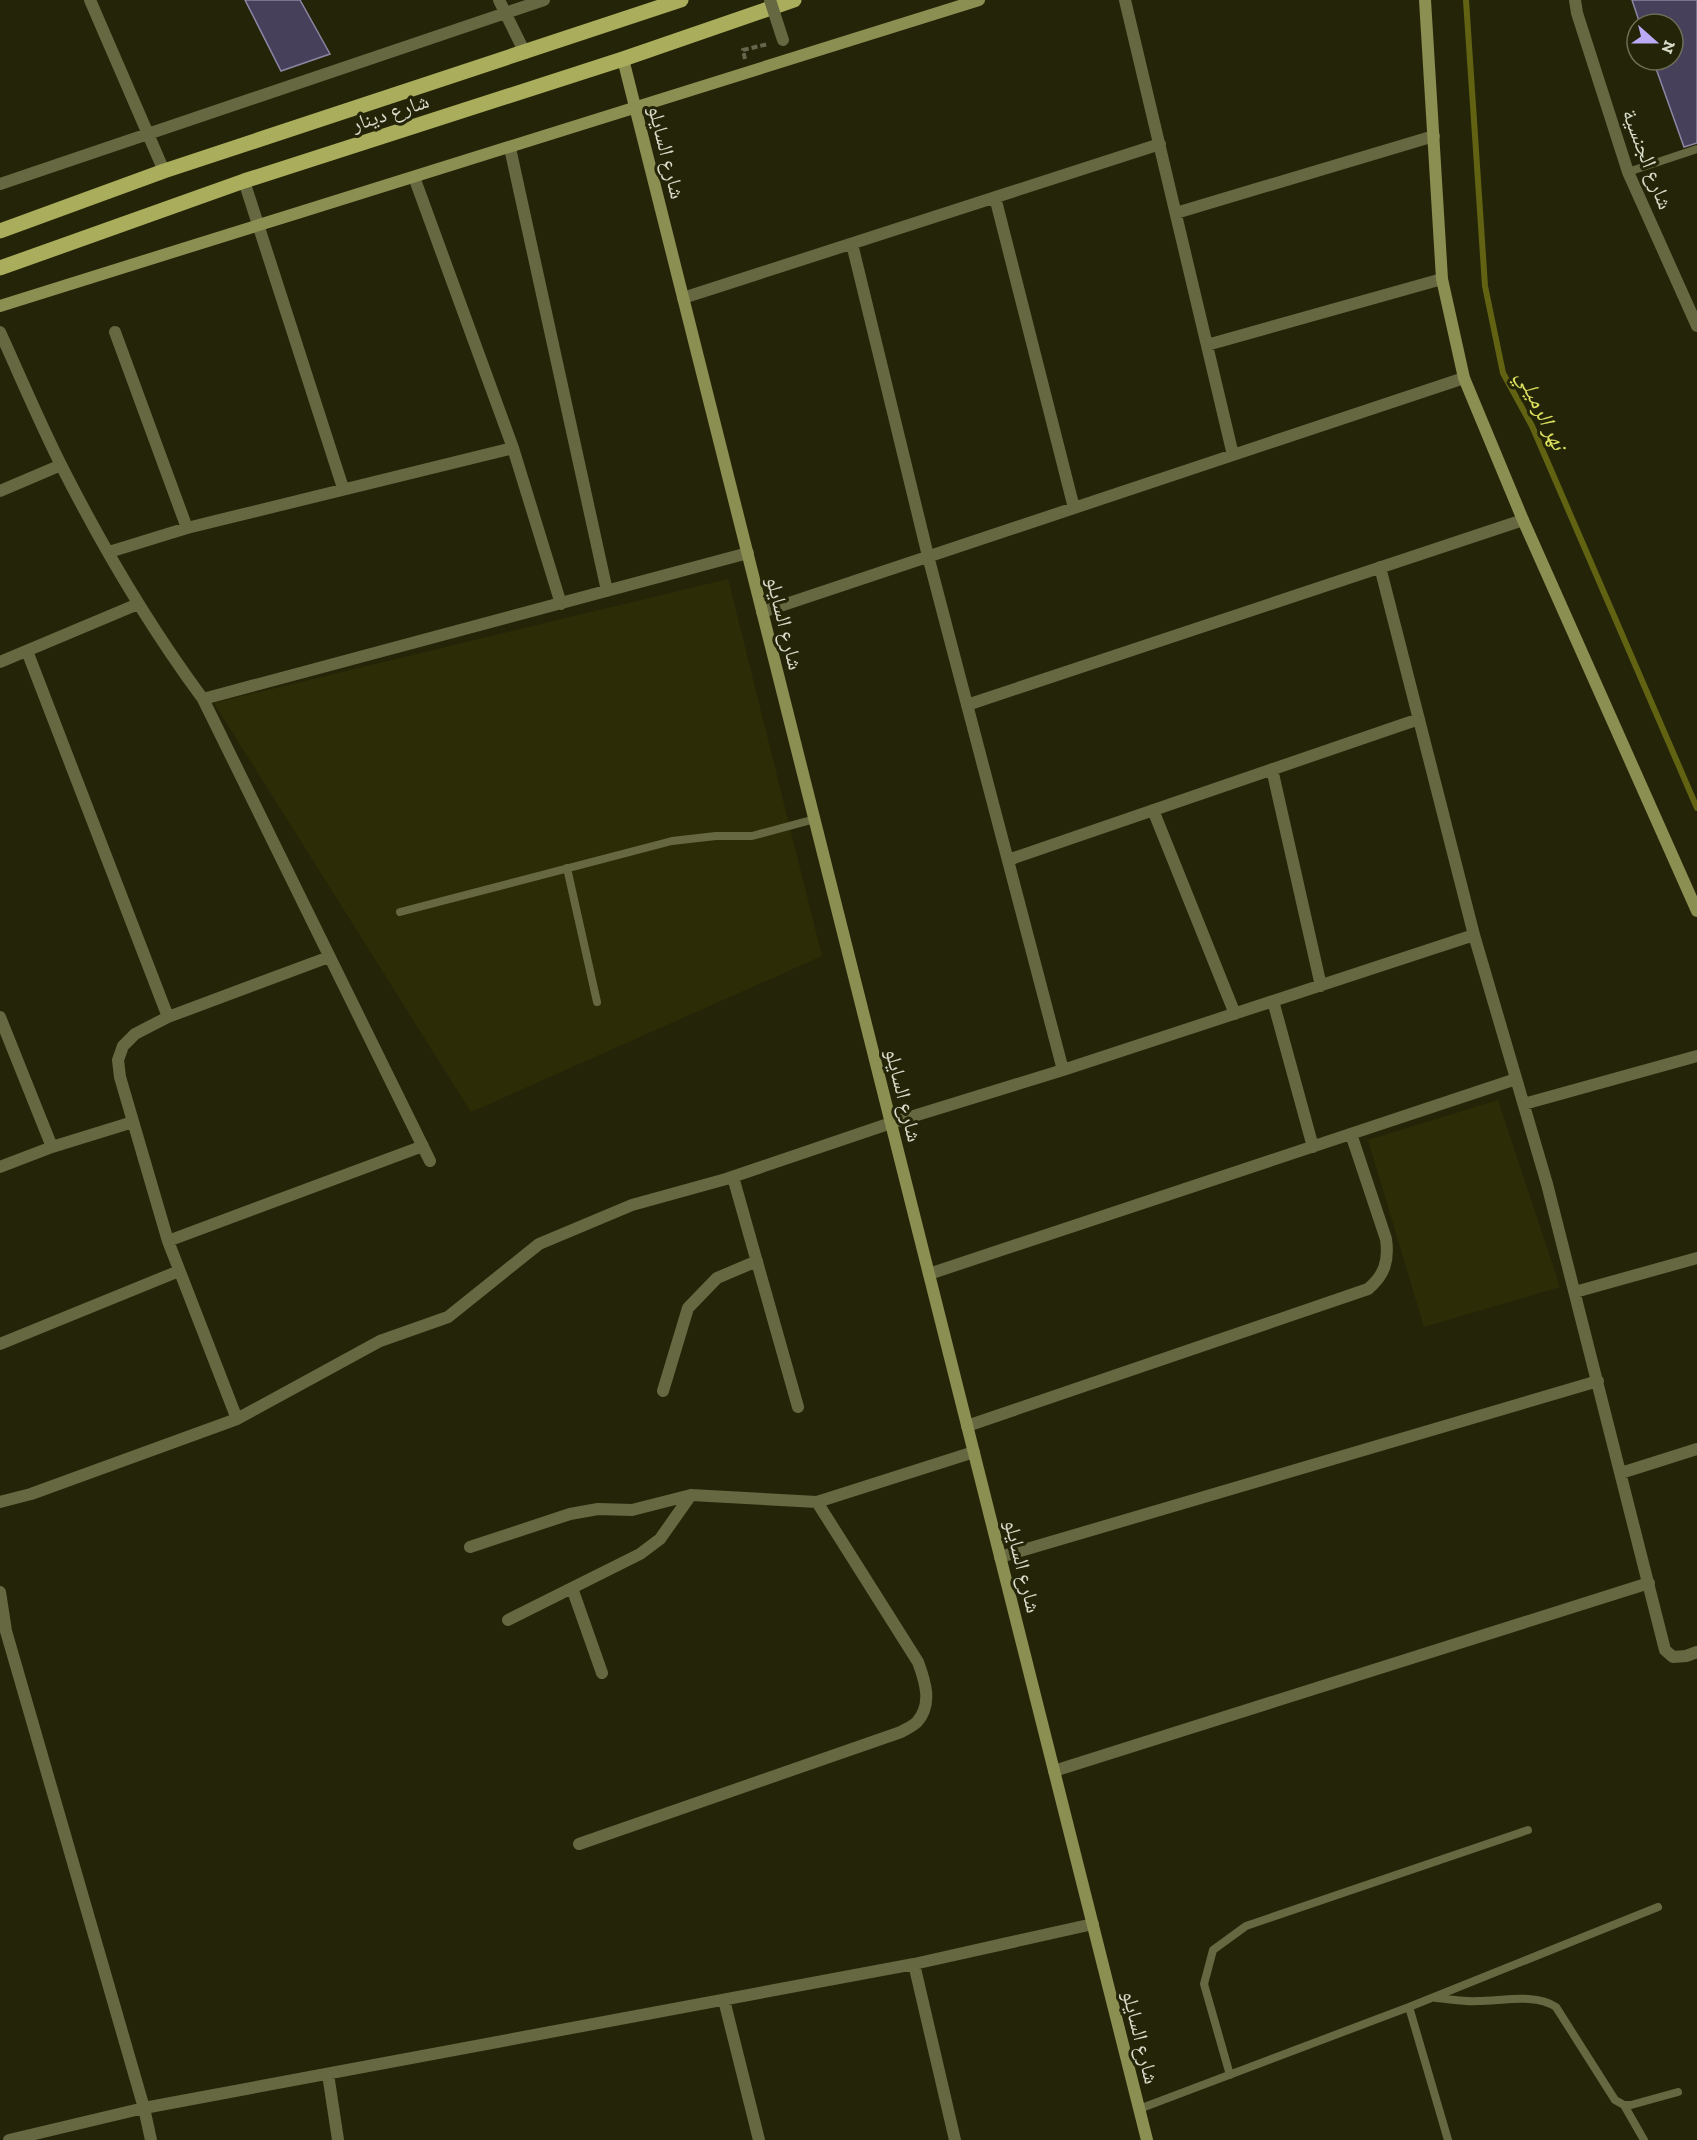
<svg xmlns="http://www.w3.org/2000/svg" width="1697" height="2140" font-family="'Zilla Slab','Noto Naskh Arabic',serif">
<rect width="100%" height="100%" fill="#242508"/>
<path fill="#2c2d07" d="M728 579 822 956 471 1112 214 703Z
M1498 1100 1560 1287 1424 1327 1368 1140Z"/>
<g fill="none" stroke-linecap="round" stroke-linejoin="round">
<path stroke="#616312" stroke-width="6" d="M1466 0 1485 286 1503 373 1532 426 1697 808"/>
</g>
<path fill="#46405b" stroke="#8b86a3" stroke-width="1.5" d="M245 0H300L330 54 281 71Z
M1632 0H1697V143L1684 147 1653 60H1673V24H1640Z"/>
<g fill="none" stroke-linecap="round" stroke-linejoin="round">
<path stroke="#65664d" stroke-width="4" stroke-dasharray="6 3" stroke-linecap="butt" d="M745 59 743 50 768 44"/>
<path stroke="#666842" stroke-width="8" d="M1628 172 1697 149
M567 868 597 1002
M400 912 672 841 716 836H752L815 819
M1436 1998C1450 1999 1465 2002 1478 2001 1502 2001 1535 1993 1556 2007L1615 2100 1624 2105H1631L1678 2092
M1409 2007 1448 2140
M1230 2075 1204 1984 1213 1950 1246 1926 1528 1830
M1624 2105 1644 2140
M1139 2109 1409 2007 1658 1907"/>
<path stroke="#666842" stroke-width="12" d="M90 0 164 171
M499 0 525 53
M1125 0 1233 455
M1575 0 1577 13 1628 172 1697 326
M510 148 607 591
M414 177 513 448 561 604
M244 181 343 488
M0 184 544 0
M995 197 1074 508
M1176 213 1434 136
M852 244 928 556 1063 1070
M683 298 1160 144
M0 332C20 376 39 421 61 465 102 546 149 626 203 699L430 1161
M115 332 187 528
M1207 345 1442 279
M0 491 61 465
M109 552 187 528 513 448
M1380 567 1474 935 1547 1184 1665 1650 1673 1657 1686 1656 1697 1652
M762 612 1464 378
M27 651 168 1017
M0 662 138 604
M203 699 748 553
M967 705 1523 520
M1272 769 1321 986
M1153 810 1235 1014
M1008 860 1419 719
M1273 1001 1313 1147
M0 1017 52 1147
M1524 1104 1697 1056
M0 1167 52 1147 133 1122
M733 1177 798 1407
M168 1241 423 1146
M929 1274 1516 1079
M1575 1292 1697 1258
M0 1344 179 1271
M663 1391 688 1308 717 1278 757 1261
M237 1419 168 1241 120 1077 118 1060 123 1046 135 1034 168 1017 329 957
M967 1426 1368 1289C1385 1275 1389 1260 1386 1239L1351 1134
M1621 1473 1697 1449
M0 1502 31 1494 237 1419 380 1341 448 1317 539 1244 632 1205 726 1179 891 1123 1063 1070 1474 935
M470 1547 570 1514 598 1509 632 1510 691 1495 817 1502 974 1452
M1000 1557 1598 1381
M572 1588 602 1673
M0 1592 6 1631 144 2108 151 2140
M508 1620 640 1554 660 1539 691 1495
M1054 1771 1649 1583
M579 1844 901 1732C906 1729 913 1726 917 1722 933 1704 925 1681 918 1662L817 1502
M914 1964 955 2140
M724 2000 759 2140
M328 2074 338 2140
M9 2140 144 2108 914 1964 1093 1924"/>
<path stroke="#8c8f52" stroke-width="12" d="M1425 0 1442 279 1464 378 1523 520 1697 911
M623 59 1147 2140
M0 306C326 203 653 104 979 0"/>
<path stroke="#aaad5c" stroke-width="15" d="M0 231 164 171 681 0
M0 268 244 181 623 59 794 0"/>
<path stroke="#666842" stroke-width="12" d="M770 0 783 40"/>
</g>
<g text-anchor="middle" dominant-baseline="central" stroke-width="6" stroke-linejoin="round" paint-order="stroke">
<g font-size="21" fill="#d9dbca" stroke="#242508">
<text transform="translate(390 112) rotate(-18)">شارع دينار</text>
<text transform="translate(667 152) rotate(76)">شارع السايلو</text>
<text transform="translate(1648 159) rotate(69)">شارع الجنسية</text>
<text transform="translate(785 623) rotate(76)">شارع السايلو</text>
<text transform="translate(904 1095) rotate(76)">شارع السايلو</text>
<text transform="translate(1023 1566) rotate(76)">شارع السايلو</text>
<text transform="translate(1141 2037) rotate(76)">شارع السايلو</text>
</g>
<g font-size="22" font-style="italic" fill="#dee25f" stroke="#242508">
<text transform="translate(1542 410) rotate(64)">نهر الرميلي</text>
</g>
</g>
<g transform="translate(1655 42) rotate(111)"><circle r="28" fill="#242508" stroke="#6c6e56" stroke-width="1.5"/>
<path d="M0-4.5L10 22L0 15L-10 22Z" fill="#bbaaf6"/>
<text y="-9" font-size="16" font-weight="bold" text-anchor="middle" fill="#d9dbca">N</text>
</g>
</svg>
